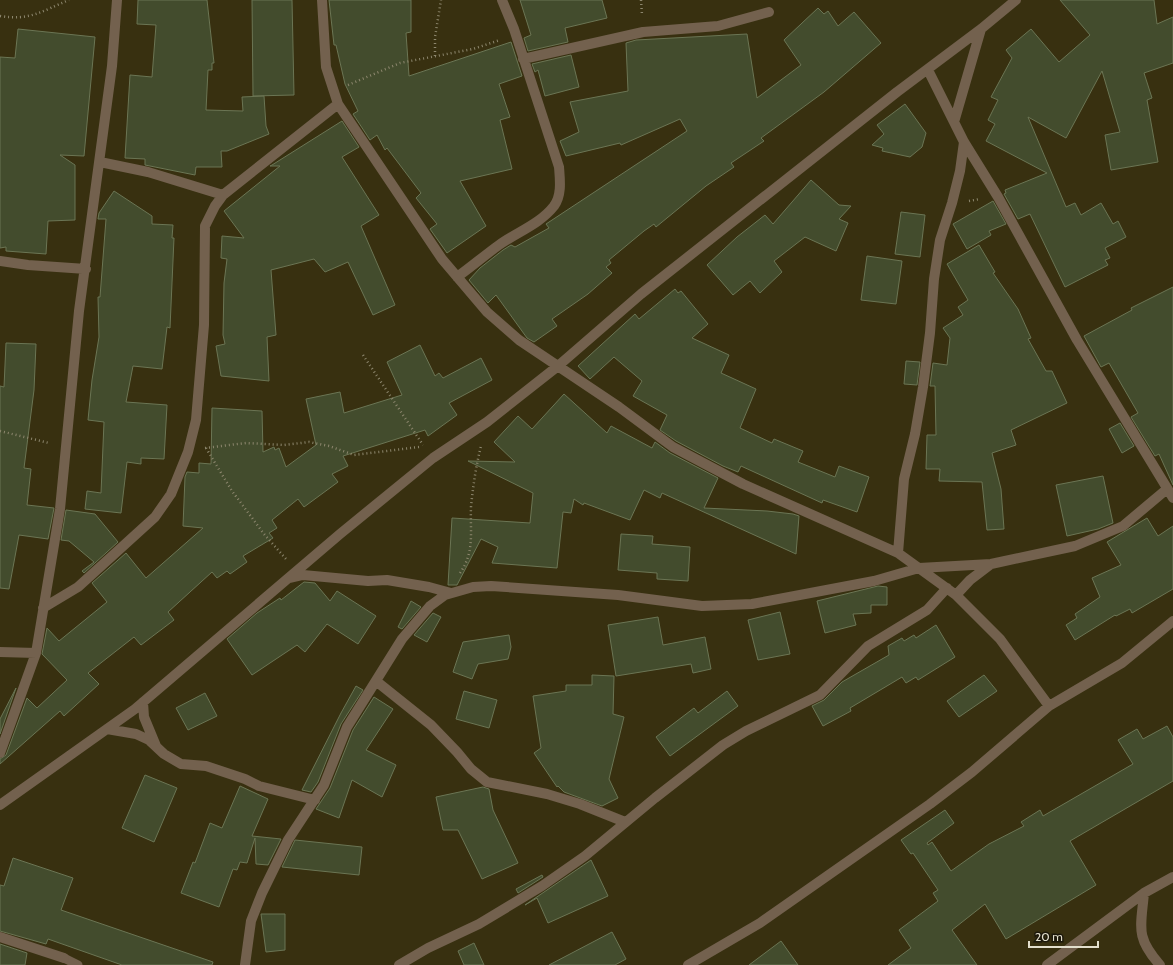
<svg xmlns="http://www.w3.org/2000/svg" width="1173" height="965" font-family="Cabin,sans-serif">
<rect width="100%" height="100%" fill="#383010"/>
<path fill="#434c2d" stroke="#6b7554" d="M138 0H207L214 63H212V70H208L206 110 243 111 242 97 264 96 266 126 269 134 227 151H221L222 167H196L195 175 145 165V159L125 158 130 75 152 77 156 25 137 24Z
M252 0H292L294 95 253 96Z
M329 0H411V32L406 33 409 76 511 42 522 76 499 84 510 117 500 120 512 169 460 181 486 226 447 253 430 229 437 224 416 198 421 193 387 148 385 150 377 135 370 140 353 114 358 111 345 84 336 45H334Z
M520 0H602L607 18 565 28 568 42 528 51 524 38 531 35Z
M1060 0H1154L1157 24 1173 17V63L1144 73 1152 98 1147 100 1158 162 1111 170 1105 135 1120 132 1102 71 1066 138 1028 117 1066 207 1075 203 1081 215 1101 203 1113 224 1118 221 1126 237 1105 248 1110 258 1105 260 1108 265 1065 287 1030 214 1018 219 1004 194 1006 193 1005 190 1047 173 986 141 995 124 988 120 998 100 991 97 1012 58 1006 50 1031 29 1059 62 1090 35Z
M818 8 824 14 828 11 838 26 854 12 881 43 824 92 761 138 764 141 731 163 734 167 706 186 656 227 654 224 644 231 609 260 611 263 606 267 612 273 588 294 552 319 557 326 534 342 527 338 496 295 488 303 469 280 480 268 503 250 511 245 515 247 549 228 546 224 687 131 680 119 621 145 620 143 566 156 560 141 579 132 570 102 628 91 626 43 636 40 747 34 757 98 801 65 784 40Z
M18 29 95 37 84 156 60 155 75 165V220L48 221 46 254 6 251V247L0 248V57L15 58Z
M571 55 579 87 545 96 538 70 535 72 532 64Z
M905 104 926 133 922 147 910 157 882 151 883 148 872 145 884 134 877 125Z
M342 121 359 147 342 157 379 215 361 226 395 305 373 315 348 262 325 272 314 259 271 270 276 335 267 337 269 381 221 376 216 346 225 344 223 335 224 283 227 259 221 258 222 236 244 238 224 211 280 166H270L272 165Z
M811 180 839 205 851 206 839 219 848 223 836 251 805 237 774 261 782 272 760 293 750 281 733 295 707 265 737 237 765 215 773 224Z
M114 191 152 216V224L173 225 172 238H174L170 328 167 327 162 369 133 366 126 402 167 405 164 459 141 458V464L127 462 121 513 85 509 87 491 101 493 104 422 88 420 92 380 99 337 98 297H100L106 219H98L99 213Z
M993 201 1006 224 989 231 991 235 967 249 953 224Z
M901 212 925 215 920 257 895 254Z
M979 245 995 272 993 273 1018 309 1031 338 1028 339 1046 371H1052L1067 403 1011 430 1016 445 992 453 1001 489 1004 529 987 530 982 482 939 481 940 469H926L927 435H936L935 386H930L933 363 947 365 950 338 943 328 963 315 958 307 968 300 947 264Z
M867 256 902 261 896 304 861 300Z
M1173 287V485L1159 454 1155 456 1131 417 1138 413 1109 363 1101 367 1084 336 1132 310 1131 308Z
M675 289 678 293 681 291 708 324 692 338 729 355 721 373 756 389 740 428 772 443 774 439 803 451 798 462 835 477 839 466 869 477 857 512 823 500 822 503 741 466 738 472 723 466 676 441 660 430 667 415 633 396 642 381 614 357 590 379 578 366 635 314 639 319Z
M6 343 36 344 34 390 24 468 31 469 27 505 54 508 48 539 19 535 9 589 0 588V386L4 387Z
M420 345 435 376 439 373 443 378 481 358 492 380 449 403 457 415 428 436 425 430 343 456 348 466 332 474 338 482 304 507 298 499 272 520 277 528 269 533 273 538 243 556 247 562 230 574 227 571 217 578 212 572 168 612 174 620 141 645 134 637 88 673 99 684 64 716 60 711 0 764V759L6 755 27 698 37 708 67 680 42 654 47 628 59 641 107 602 92 583 126 553 146 578 203 528 183 526 185 477 187 472 199 473V463L211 464 212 408 262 411 263 452 274 447 275 450 279 448 286 467 316 445 306 399 340 392 344 413 402 395 387 362Z
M906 361 920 362 917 385 904 384Z
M564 394 607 433 611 426 652 448 655 442 670 453 718 478 704 508 767 511 793 514 799 516 796 554 662 493 660 498 644 490 630 520 584 503 583 505 574 499 571 513 563 512 557 568 492 563 498 547 481 539 457 585H448L452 518 530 523 533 493 468 461 515 462 494 442 518 416 532 429Z
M1120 423 1134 446 1122 453 1109 429Z
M1103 476 1113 523 1098 529 1067 536 1056 485Z
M66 510 95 514 118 542 84 573 82 571 94 562 69 541 61 540Z
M1147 518 1158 536 1173 526V589L1132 613 1130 609 1116 616 1115 615 1075 640 1066 625 1077 618 1075 614 1100 597 1092 578 1121 565 1107 542Z
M621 534 653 536 652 544 690 547 688 581 657 579V573L618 570Z
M304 582 315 583 330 601 337 591 376 616 358 644 327 624 305 652 297 645 252 675 227 639 257 613 280 598 281 600Z
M878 586 887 587V605H871V613L853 614 856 625 825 633 817 601Z
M411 601 421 607 402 629 398 627Z
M780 612 790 654 758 660 748 620Z
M433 613 441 617 427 642 414 635Z
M658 617 663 645 705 637 711 669 693 673 691 664 616 676 608 625Z
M936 625 955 657 918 680 916 677 906 683 902 677 850 708 851 711 823 726 812 706 824 700 842 682 889 655 888 646 902 638 904 641 914 635 916 638Z
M509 635 511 647 508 659 478 664 472 679 453 672 463 642Z
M592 675 614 676 613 714 624 717 609 779 618 798 602 806 564 792 558 786 557 787 534 753 541 748 533 696 566 691V685H592Z
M984 675 997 691 959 717 947 701Z
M356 686 363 690 341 724 318 782 311 792 302 790 341 713Z
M16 688 0 734V719Z
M464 691 497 700 489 728 456 719Z
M727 691 738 706 670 756 656 737 694 708 698 713Z
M205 693 217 716 188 730 176 708Z
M374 697 393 709 366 750 396 765 382 797 352 780 339 818 316 809 330 788 353 730Z
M1167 726 1173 737V781L1070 841 1096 885 1006 939 985 904 952 930 977 965H888L911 948 899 930 938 901 933 893 938 890 913 853 911 854 901 840 945 810 954 823 927 843 928 845 932 842 951 871 989 844 1024 826 1021 822 1040 810 1043 816 1133 764 1118 740 1137 729 1143 739Z
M145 775 177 788 154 842 122 828Z
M240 786 268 799 252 836 281 839 268 865 256 864 255 838 247 863 240 862 237 870 233 869 219 907 181 893 193 862 195 863 210 823 222 828Z
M483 787 489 789 493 810 518 863 482 879 458 830H443L436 797Z
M295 840 362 847 359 875 282 867Z
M13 858 73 878 61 910 213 962 212 965H122L48 939 46 944 0 931V885L4 886Z
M591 860 608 896 548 923 537 898 525 905Z
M542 875 543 877 518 893 516 889Z
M261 914H285V950L266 952Z
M612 932 626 959 615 965H549Z
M781 941 798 965H749Z
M474 943 484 965H464L458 951Z
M0 944 27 953 25 965H0Z"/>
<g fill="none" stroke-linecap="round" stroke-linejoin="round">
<path stroke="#8d876e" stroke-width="2.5" stroke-dasharray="1 3" stroke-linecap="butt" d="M641 0 642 15
M0 16C30 21 42 11 69 0
M435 56V37L441 0
M348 85 400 63 473 49 500 40
M969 201 980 199
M363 355 423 445
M0 431 49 443
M205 448 246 443 284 445 309 442 329 446 354 455 419 447
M206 448 232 491 264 534 286 559
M460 573C475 552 470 531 471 507 473 486 476 466 481 446"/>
<path stroke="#73614e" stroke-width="9" d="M64 958 78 965"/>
<path stroke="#73614e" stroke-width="10" d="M322 0 326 67 338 104 442 259 487 312 519 340 619 407 673 447 743 484 898 553 956 595 1000 639 1049 706
M523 59 643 32 718 26 769 12
M928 70 964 142 998 197 1077 340 1173 498
M954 122 981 29
M100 162 148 172 223 195
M0 261 28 265 86 269
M457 277C471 267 485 255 499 245 517 232 540 224 554 206 562 195 560 180 559 167L514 29 502 0
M898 553 904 479 915 434 923 387 930 333 934 279 940 240 952 203 960 171 964 142
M290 578 303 575 368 581 387 580 429 587 451 593
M956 595 970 580 991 564
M43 608 78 587 155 517 171 494 188 452 196 420 204 325 205 226 215 206 223 195 338 104
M0 652 36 653
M376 681 431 725 457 752 471 769 487 782 547 794 580 804 625 822
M143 702 144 717 156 746
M107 729 136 734 149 740 164 754 181 764 206 766 245 779 259 786 315 800
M0 753 36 653 60 509 79 311 112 66 117 0
M0 805 135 709 340 534 433 458 487 422 558 366 641 294 897 92 981 29 1016 0
M1144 893C1141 927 1135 937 1160 965
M0 937 64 958
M245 965 251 921 262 893 288 840 324 785 347 727 402 639 430 606 445 595 473 587 491 586 618 595 702 606 752 604 874 581 919 568 991 564 1075 546 1123 526 1167 489
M399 965 428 948 479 924 542 886 585 856 655 798 723 745 746 731 820 695 868 646 927 610 947 588
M688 965 760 923 930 804 972 772 1049 706 1122 663 1173 621
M1047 965 1144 893 1173 877"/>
</g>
<path d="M1029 941v6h69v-6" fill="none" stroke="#e3dfcd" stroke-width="2"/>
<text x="1035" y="941" font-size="12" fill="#e3dfcd" stroke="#1c180b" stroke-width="3" paint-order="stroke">20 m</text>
</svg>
